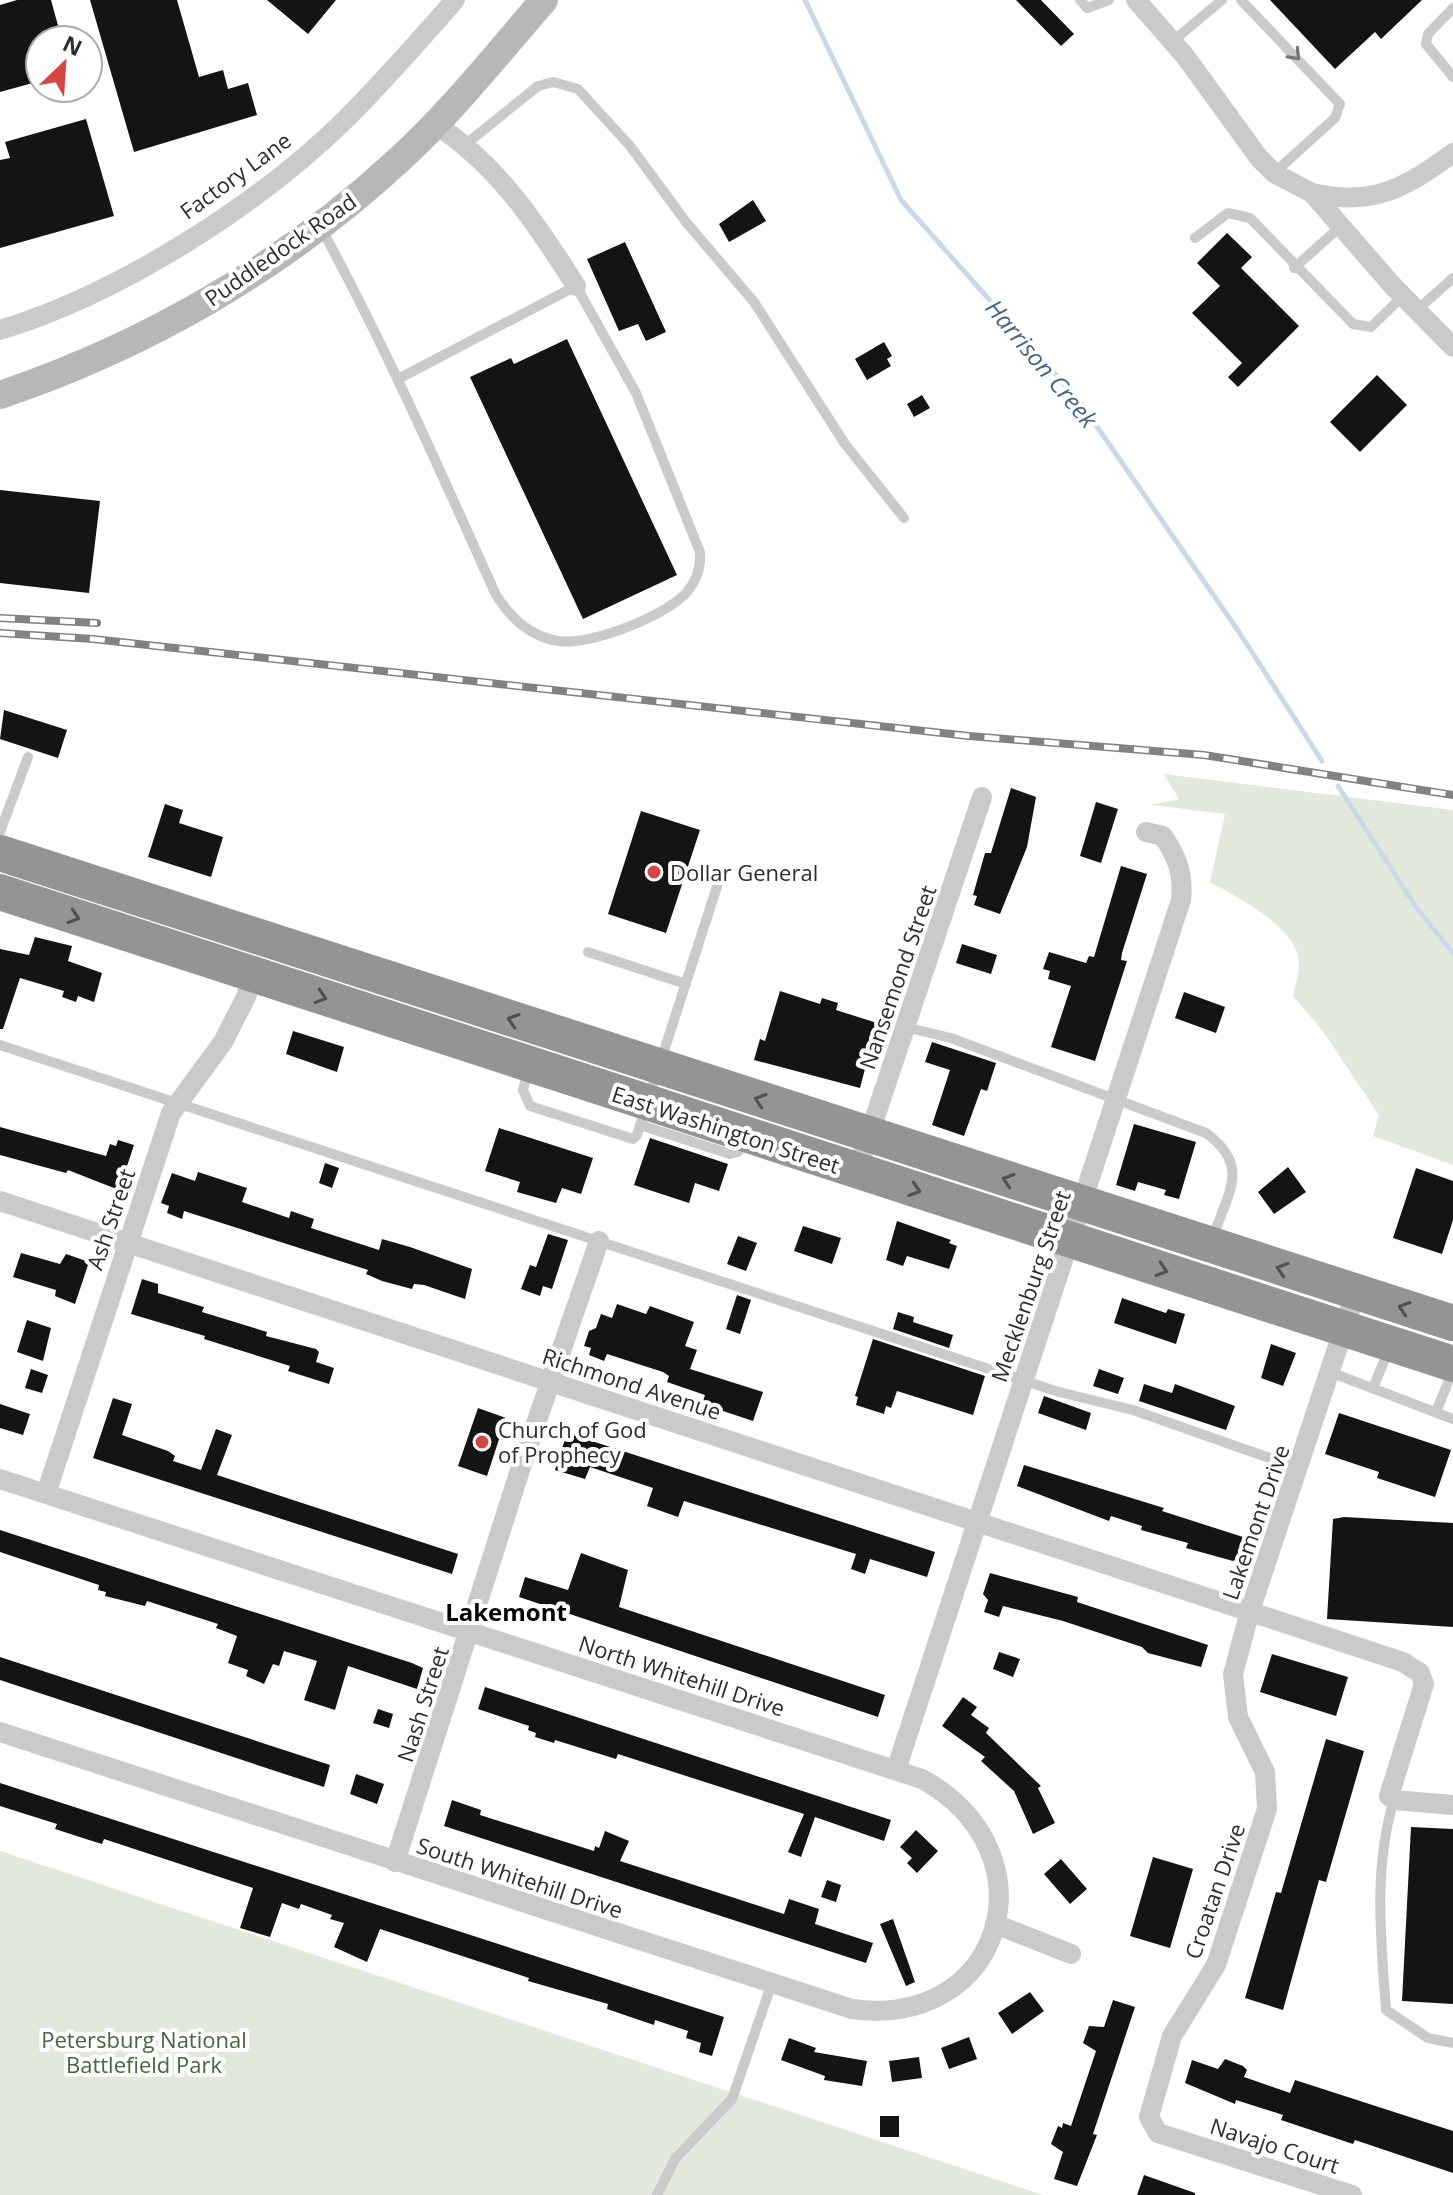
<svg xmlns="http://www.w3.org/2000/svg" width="1453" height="2195" font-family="'Open Sans',sans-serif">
<rect width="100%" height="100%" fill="#fff"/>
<path fill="#e2e9dc" d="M1164 774 1453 810V1165L1373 1136 1379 1115 1322 1030 1293 996C1295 986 1299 975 1299 965 1301 929 1237 897 1210 882L1225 814 1151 805 1179 799Z
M0 1851 1043 2195H0Z"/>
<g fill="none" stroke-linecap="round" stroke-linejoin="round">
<path stroke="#cad9e7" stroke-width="5" d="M805 0 901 200 1080 402 1239 632 1322 761
M1338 786 1416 907 1453 953"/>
</g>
<path fill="#141414" d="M17 0H51L62 40H40V81L0 92V5Z
M90 0H177L199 77 223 70 228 89 248 83 257 115 134 152Z
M267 0H336L308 34Z
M1016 0H1041L1074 34 1061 46Z
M1270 0H1422L1381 39 1375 32 1335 69Z
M86 119 114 216 0 248V160L10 158 5 142Z
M753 200 766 221 729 242 719 224Z
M1227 233 1252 257 1241 268 1299 326 1238 387 1228 377 1242 363 1192 313 1220 286 1197 263Z
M625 242 666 332 646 341 638 324 619 331 587 259Z
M567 339 677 575 583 619 470 377 511 358 514 364Z
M884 342 892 356 887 359 891 366 867 380 855 359Z
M1377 375 1407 405 1360 452 1330 422Z
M922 395 930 408 914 417 907 404Z
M0 490 100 501 89 593 0 583Z
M4 710 67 730 58 758 0 739Z
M1011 788 1036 797 1027 847 1000 914 974 905 977 896 973 895 985 853H991Z
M1096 802 1118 809 1101 863 1080 856Z
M165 804 183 810 179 823 223 837 211 877 148 857Z
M641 811 700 830 666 933 608 914Z
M1121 866 1147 874 1122 953 1121 960 1127 961 1095 1061 1051 1047 1071 986 1048 979 1050 971 1043 969 1049 952 1086 963 1089 956 1094 957Z
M35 937 72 946 68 961 102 973 94 1002 78 996 76 1002 62 997 64 991 20 978 3 1029H0V949L29 955Z
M962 944 997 955 991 974 956 963Z
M780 991 820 1004 822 998 838 1003 836 1010 877 1023 860 1088 754 1060 760 1039 765 1041Z
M1184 992 1225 1007 1216 1033 1175 1018Z
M293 1031 344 1047 337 1072 286 1054Z
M932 1042 996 1063 987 1091 981 1089 964 1136 932 1125 950 1070 925 1062Z
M1134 1124 1196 1142 1179 1199 1164 1195 1166 1190 1138 1182 1135 1191 1116 1185Z
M0 1127 106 1156 110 1144 116 1146 118 1140 134 1145 119 1190 68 1170 66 1173 0 1155Z
M499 1128 593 1158 581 1194 562 1188 556 1203 517 1192 520 1182 485 1171Z
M650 1138 728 1164 719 1191 695 1183 689 1203 634 1185Z
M325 1163 339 1168 332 1188 319 1183Z
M1288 1167 1306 1192 1274 1214 1258 1192Z
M1416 1168 1453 1181V1220L1442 1254 1393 1238Z
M198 1172 247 1188 242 1202 289 1218 291 1211 314 1219 311 1228 379 1250 382 1239 410 1247 472 1269 465 1299 424 1285 414 1284 412 1289 382 1281 366 1274 368 1270 184 1211 182 1219 167 1213 169 1206 161 1203 172 1173 195 1181Z
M897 1221 951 1240 949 1243 957 1246 949 1269 907 1256 903 1266 886 1260Z
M803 1226 841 1238 832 1264 794 1251Z
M548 1234 568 1240 552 1289 543 1286 540 1296 521 1289 530 1265 536 1267Z
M738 1236 757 1243 746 1271 727 1264Z
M21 1253 60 1264 66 1254 89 1262 75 1304 55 1296 56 1290 13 1277Z
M142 1279 158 1284V1293L204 1307 202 1312 267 1332 266 1336 316 1349 319 1352 316 1362 334 1368 329 1384 288 1371 290 1366 204 1339 205 1336 131 1314Z
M737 1295 751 1300 740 1334 726 1329Z
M1122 1298 1166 1313 1168 1309 1185 1314 1176 1344 1114 1323Z
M617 1304 646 1314 650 1306 694 1322 685 1346 697 1350 690 1369 763 1392 753 1421 702 1404 705 1395 667 1382 669 1376 663 1372 607 1354 604 1361 589 1355 591 1348 584 1346 589 1331 596 1328 601 1314 612 1318Z
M898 1312 914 1317 913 1322 953 1335 949 1348 893 1329Z
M27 1320 51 1328 43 1361 17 1352Z
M873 1339 985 1376 973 1415 897 1391 891 1408 886 1406 884 1414 856 1405 858 1397 855 1396Z
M1271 1344 1296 1353 1283 1386 1261 1378Z
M31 1369 48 1375 42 1393 25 1388Z
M1099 1369 1124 1378 1118 1394 1093 1386Z
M1144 1384 1172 1393 1175 1384 1235 1406 1226 1430 1139 1401Z
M1044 1396 1091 1413 1086 1430 1038 1413Z
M113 1398 132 1404 122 1435 168 1451 175 1456 173 1461 201 1470 216 1429 232 1435 217 1475 458 1554 452 1574 93 1458Z
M0 1404 30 1414 23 1435 0 1428Z
M478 1408 506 1418 487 1476 458 1466Z
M1339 1413 1451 1450 1435 1497 1377 1478 1379 1472 1325 1454Z
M567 1433 935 1552 927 1577 870 1559 865 1574 851 1569 856 1554 684 1501 678 1517 647 1506 653 1488 590 1467 585 1479 555 1470Z
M1024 1465 1164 1508 1162 1511 1243 1537 1237 1559 1233 1561 1186 1548 1188 1543 1141 1530 1142 1526 1111 1516 1109 1521 1017 1486Z
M1344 1517 1453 1523V1627L1327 1619 1333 1519Z
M0 1530 412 1663 423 1668 417 1689 348 1666 335 1710 304 1700 317 1661 284 1651 279 1666 273 1664 264 1684 246 1676 248 1670 228 1663 237 1636 216 1628 218 1624 147 1601 145 1606 105 1596 106 1592 98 1590 99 1585 0 1552Z
M581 1553 628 1570 619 1607 885 1695 878 1717 519 1597 525 1577 568 1590Z
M990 1573 1078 1597 1077 1602 1208 1645 1201 1667 1148 1653 1142 1647 1063 1621 1003 1606 999 1617 984 1612 988 1600 983 1594Z
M999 1652 1020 1659 1013 1677 993 1669Z
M1272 1654 1348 1677 1336 1716 1260 1692Z
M0 1657 330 1765 324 1787 0 1680Z
M485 1687 891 1820 884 1841 815 1817 801 1857 788 1852 804 1814 618 1754 616 1759 555 1740 554 1743 535 1737 536 1733 528 1730 529 1726 478 1709Z
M963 1697 977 1707 971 1715 989 1728 986 1733 1041 1786 1038 1788 1055 1823 1033 1834 1014 1791 981 1761 985 1757 942 1726Z
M378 1709 393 1714 389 1728 373 1723Z
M1326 1739 1364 1751 1326 1882 1319 1880 1283 2010 1245 1998 1276 1892 1281 1893Z
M356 1774 384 1784 377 1804 350 1794Z
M0 1783 724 2017 712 2056 699 2052 701 2043 686 2038 688 2031 655 2020 654 2025 607 2009 608 2004 528 1981 529 1978 380 1929 367 1962 334 1947 344 1923 330 1919 332 1915 301 1904 299 1909 282 1903 270 1937 240 1928 253 1888 104 1839 102 1844 89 1840 55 1829 57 1824 0 1806Z
M452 1800 481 1810 480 1815 594 1851 595 1846 599 1848 605 1831 629 1841 620 1861 784 1914 789 1899 819 1909 815 1924 873 1943 866 1963 444 1826Z
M1411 1827 1453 1829V2004L1402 2001Z
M916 1830 938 1851 917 1873 907 1863 912 1858 900 1847Z
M1153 1857 1193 1869 1170 1948 1130 1936Z
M1061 1859 1087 1889 1070 1904 1044 1874Z
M827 1880 841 1885 836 1902 821 1897Z
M893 1919 915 1982 906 1986 880 1924Z
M1030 1992 1044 2011 1012 2034 998 2013Z
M1113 2000 1135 2007 1093 2134 1097 2135 1077 2186 1054 2179 1063 2152 1051 2144 1058 2126 1062 2128 1063 2123 1071 2126 1096 2051 1083 2043 1089 2026 1104 2027Z
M969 2037 977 2059 949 2069 941 2048Z
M789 2038 816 2048 814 2052 867 2061 862 2086 824 2080 825 2076 781 2060Z
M919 2057 922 2078 892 2082 889 2061Z
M1225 2059 1243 2066 1247 2070 1244 2077 1290 2093 1295 2080 1453 2131V2173L1355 2140 1353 2144 1281 2120 1283 2115 1236 2100 1235 2104 1185 2083 1192 2060 1218 2069Z
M880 2116H899V2137H880Z
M1144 2175 1195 2193V2195H1137Z"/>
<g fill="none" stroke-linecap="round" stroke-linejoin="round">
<path stroke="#cacaca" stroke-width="10" d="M1080 0 1087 8 1109 0
M1241 0 1340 104 1335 118 1274 173
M1453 8 1428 34 1426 44 1453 77
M1172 42 1222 0
M466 144 538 86 553 82 578 89 630 146 686 222 754 302 845 444 904 518
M321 228C386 347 440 471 496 595 511 618 529 636 558 641 590 646 666 616 687 592 697 580 701 567 700 552L636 393 576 286 398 379
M1195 238 1228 213 1250 218 1353 324 1371 327 1403 296
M1294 268 1341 226
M1417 310 1453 278
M0 832 28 757
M588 952 686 984
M905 1027 951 1038 1206 1133C1251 1166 1228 1192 1213 1237
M0 1045 1059 1392 1133 1410 1298 1468
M528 1070 523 1090 530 1106 633 1139 637 1135 721 874
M640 1125 730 1154 738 1152 745 1139
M1330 1372 1453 1419
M1373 1388 1389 1349
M1436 1412 1453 1370
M1394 1800C1373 1868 1381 1940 1386 2010L1428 2038 1453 2043
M657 2195 675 2159 732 2099 772 1983"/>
<path stroke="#cacaca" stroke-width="20" d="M1136 0 1185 56 1259 158 1274 173 1312 193 1392 285 1453 347
M435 124C498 165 536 223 576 286
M1312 193C1373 207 1405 188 1453 153
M0 330C119 294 259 205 347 118 385 80 420 40 455 0
M857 1171 982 797
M0 1201 1403 1662 1420 1673 1424 1684 1389 1796 1394 1800 1453 1805
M0 1479 922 1779C1056 1853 1003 2030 852 2009L0 1732
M46 1494 171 1113 223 1042 246 997 255 966
M896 1770 1181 900C1184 874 1177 857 1163 836L1146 832
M395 1862 521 1467 599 1241
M995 1924 1071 1954
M1352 2195 1158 2133 1149 2117 1172 2036 1216 1965 1267 1809 1265 1772 1238 1717 1233 1674 1250 1611 1356 1292"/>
<path stroke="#b7b7b7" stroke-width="28" d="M0 395C148 345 286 265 401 158 453 110 498 53 544 0"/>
<path stroke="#949494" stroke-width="36" d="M0 853 1453 1323
M0 892 1453 1364"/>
<g stroke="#828282" stroke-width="8">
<path id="rail" d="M0 618 97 623
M0 633 93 639 969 736 1204 755 1453 795"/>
</g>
<use href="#rail" stroke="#fff" stroke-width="5" stroke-dasharray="15" stroke-linecap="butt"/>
</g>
<defs><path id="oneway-chevron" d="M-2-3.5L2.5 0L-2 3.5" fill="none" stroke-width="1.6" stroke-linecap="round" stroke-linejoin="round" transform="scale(2)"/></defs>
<use stroke="#747474" href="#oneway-chevron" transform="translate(1295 55) rotate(47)"/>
<g stroke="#515151">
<use href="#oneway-chevron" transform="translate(74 917) rotate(18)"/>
<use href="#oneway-chevron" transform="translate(321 997) rotate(18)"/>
<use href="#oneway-chevron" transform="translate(513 1020) rotate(-162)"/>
<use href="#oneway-chevron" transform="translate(760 1100) rotate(-162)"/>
<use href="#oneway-chevron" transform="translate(1008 1180) rotate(-162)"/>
<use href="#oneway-chevron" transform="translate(915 1190) rotate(18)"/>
<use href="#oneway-chevron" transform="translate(1282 1269) rotate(-162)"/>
<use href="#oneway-chevron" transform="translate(1162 1270) rotate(18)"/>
<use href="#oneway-chevron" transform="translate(1404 1308) rotate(-162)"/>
</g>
<g fill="#d24742" stroke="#fff" stroke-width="3">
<circle cx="654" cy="872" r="8"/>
<circle cx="482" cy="1442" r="8"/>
</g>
<g text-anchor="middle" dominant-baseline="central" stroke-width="8" stroke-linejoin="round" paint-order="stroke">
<g font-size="22" fill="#2d2d2d" stroke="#fff">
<text transform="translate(235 175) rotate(-36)">Factory Lane</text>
<text transform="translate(280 249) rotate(-35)">Puddledock Road</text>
<text transform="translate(897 977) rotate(-71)">Nansemond Street</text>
<text transform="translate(726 1129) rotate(18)">East Washington Street</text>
<text transform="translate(110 1219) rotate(-71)">Ash Street</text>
<text transform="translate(1030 1286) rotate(-71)">Mecklenburg Street</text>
<text transform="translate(632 1383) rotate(18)">Richmond Avenue</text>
<text transform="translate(1255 1522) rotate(-71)">Lakemont Drive</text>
<text transform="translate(682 1675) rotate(18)">North Whitehill Drive</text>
<text transform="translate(422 1704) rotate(-72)">Nash Street</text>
<text transform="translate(520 1877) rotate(18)">South Whitehill Drive</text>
<text transform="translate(1214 1891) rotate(-71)">Croatan Drive</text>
<text transform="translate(1275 2145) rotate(18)">Navajo Court</text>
</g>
<g font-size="22" fill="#2d2d2d" stroke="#fff" text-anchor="start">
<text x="670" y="872">Dollar General</text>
<text x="498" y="1429">Church of God<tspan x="498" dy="25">of Prophecy</tspan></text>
</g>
<g font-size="22" fill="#4d6440" stroke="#fff">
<text x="144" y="2039">Petersburg National<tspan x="144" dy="25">Battlefield Park</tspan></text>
</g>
<g font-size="24" font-style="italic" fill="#446586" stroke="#fff">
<text transform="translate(1042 363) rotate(50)">Harrison Creek</text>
</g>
<g font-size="24" font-weight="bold" fill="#000" stroke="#fff">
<text x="506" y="1611">Lakemont</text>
</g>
</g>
<g transform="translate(64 64) rotate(25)"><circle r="38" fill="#ffffff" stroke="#ababab" stroke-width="2"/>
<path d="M0-6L14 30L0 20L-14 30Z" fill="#d24742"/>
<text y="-12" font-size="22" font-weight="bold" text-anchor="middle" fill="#2d2d2d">N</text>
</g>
</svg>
